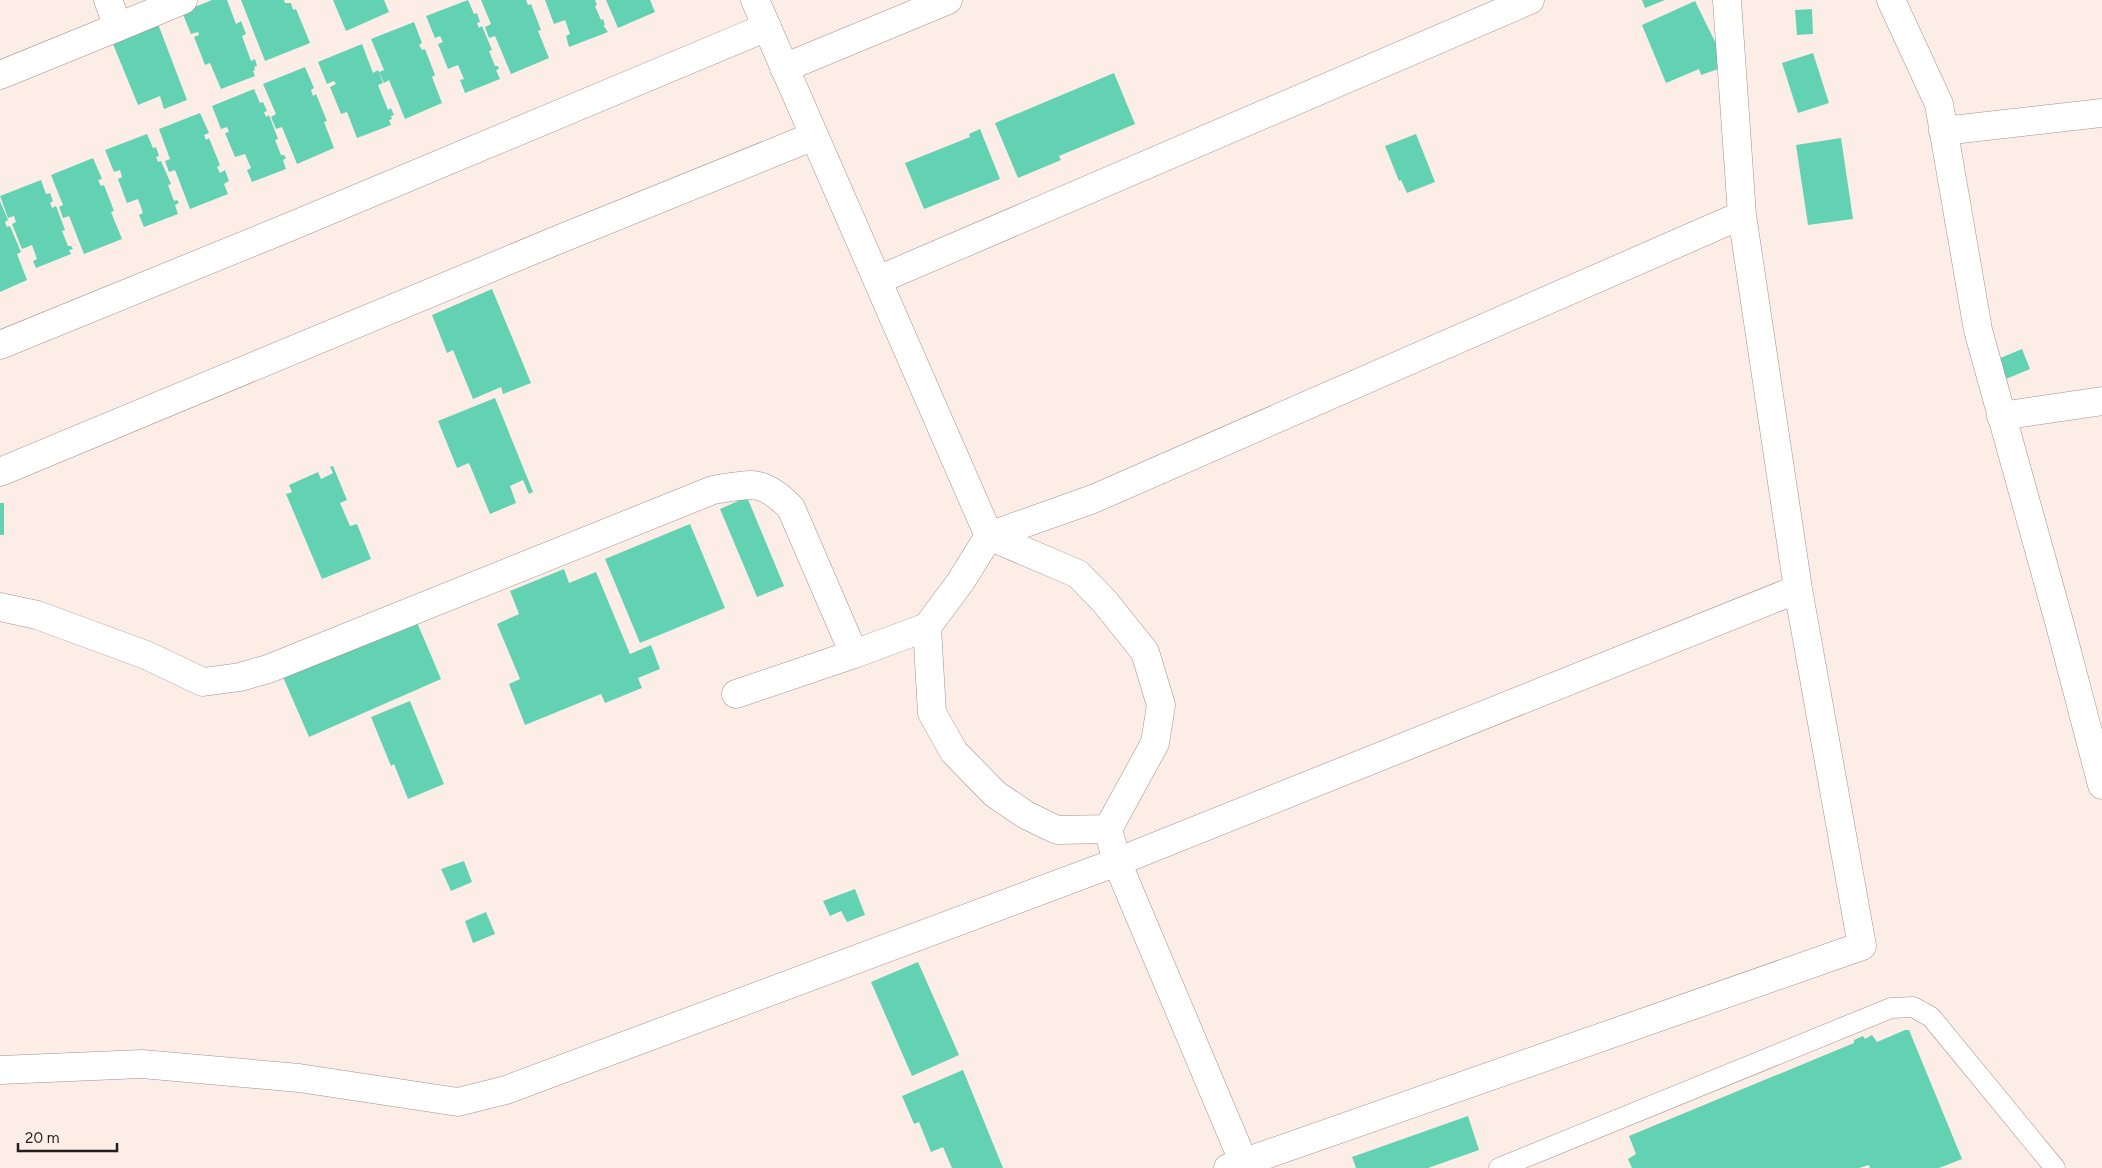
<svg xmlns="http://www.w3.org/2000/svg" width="2102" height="1168" font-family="Figtree,sans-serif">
<rect width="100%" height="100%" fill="#fdede7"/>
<path fill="#63d2b2" d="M212 0H227L236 24 241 21 246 34 242 36 251 61 255 59 257 66 254 67 255 70 253 71 255 76 221 89 210 63 205 65 194 37 199 35 198 32 191 34 182 12Z
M241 0H284L285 3H291L293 10 296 9 310 43 265 61Z
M333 0H384L389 12 346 31Z
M468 0 474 14 477 13 480 22 477 23 479 28 482 26 492 50 489 51 495 66H498L499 69 496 70 500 79 465 93 460 80 464 79 458 65 448 69 438 44 443 42 440 36 435 38 426 16Z
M481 0H526L528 5 531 4 541 30 538 31 549 58 511 74 495 36 489 38 485 27 491 24Z
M545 0H595L597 5 595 6 601 20 603 19 605 25H603L608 32 569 47 566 36 570 34 565 20 554 24Z
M606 0H650L655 12 618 28Z
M1642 0H1665L1645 8Z
M1695 1 1727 66 1701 75 1699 69 1666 83 1642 25Z
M1812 9 1813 34 1797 35 1795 10Z
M414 22 422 43 419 45 422 50 425 49 435 75 432 77 442 103 405 119 389 80 384 83 379 72 384 70 371 39Z
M158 24 187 100 164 109 160 96 138 105 113 44Z
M362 44 373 73 378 70 383 83 378 85 388 110 391 108 394 115 391 116 392 119 389 120 391 125 357 138 347 112 341 114 330 87 336 84 334 81 327 84 318 62Z
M1813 53 1829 103 1798 113 1782 63Z
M305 67 314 88 311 90 313 96 316 94 327 121 324 122 334 148 297 164 282 127 276 129 271 117 276 114 263 84Z
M1114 73 1135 124 1059 156 1061 160 1018 178 995 123Z
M254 89 260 103 263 102 267 111 264 112 266 117 269 115 278 139 275 140 281 155H284L286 158 283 160 286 169 252 182 247 170 251 168 245 154 235 157 225 133 229 132 227 127 221 129 212 106Z
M200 113 209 133 204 135 206 140 209 138 220 165 217 167 220 173 225 170 229 181 224 184 228 194 190 209 175 170 169 172 165 161 170 159 159 129Z
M980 129 1000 179 924 209 905 163 970 137 969 134Z
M147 134 153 148 156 147 159 156 156 157 158 162 161 161 171 184 168 185 174 201 177 200 179 203 175 205 178 214 144 227 139 215 143 213 138 199 127 203 118 179 122 177 120 170 114 172 105 150Z
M1416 134 1435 182 1407 193 1401 180 1399 181 1385 146Z
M1841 138 1853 219 1808 225 1796 145Z
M93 158 102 179 98 180 101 186 104 185 114 211 111 212 122 239 84 254 69 216 63 218 59 207 63 205 51 175Z
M41 180 46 194 50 193 53 201 50 203 52 208 56 206 65 230 62 231 68 246H71L73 249 69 250 71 254 36 268 33 261 37 259 32 245 22 249 12 224 16 222 14 216 8 218 0 196Z
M0 201 8 220 5 222 7 227 10 226 21 252 17 254 27 280 0 292Z
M492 289 531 383 503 394 501 387 473 399 453 350 447 353 432 315Z
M2022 349 2030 369 2006 379 1998 359Z
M495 398 533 492 529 494 523 480 510 486 516 503 490 514 469 463 457 468 438 421Z
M333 466 347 500 340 503 350 526 357 524 371 559 322 579 286 494 292 492 289 485 318 472 321 479 333 473 330 467Z
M747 497 784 586 757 597 720 509Z
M0 503H4V535H0Z
M690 524 725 608 640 643 605 559Z
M564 569 569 583 596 572 630 654 651 645 660 669 638 678 642 688 605 703 601 694 525 725 509 684 520 679 497 624 519 614 510 591Z
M416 620 441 679 309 737 283 677Z
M410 701 444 784 408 799 394 764 391 766 371 717Z
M464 861 472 882 451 891 441 869Z
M855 889 865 915 847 922 841 911 830 916 823 901Z
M486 912 495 934 473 943 465 921Z
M918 962 959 1055 912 1076 871 982Z
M1905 1030H1909L1962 1159 1939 1168H1870L1869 1165 1859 1168H1632L1628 1159 1636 1154 1629 1136 1854 1043V1040L1863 1036 1865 1039 1872 1035 1877 1042Z
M963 1070 1003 1168H952L943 1147 931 1152 919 1122 914 1124 902 1096Z
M1468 1116 1479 1150 1428 1168H1356L1352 1157Z"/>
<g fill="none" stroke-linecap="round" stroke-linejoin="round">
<g stroke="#a0928d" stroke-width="21">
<path id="lane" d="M1499 1168 1891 1008 1913 1007 1931 1017 2055 1168"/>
</g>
<g stroke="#a0928d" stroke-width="29">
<path id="street" d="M1727 0 1742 215
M1891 0 1939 104 1978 330 2060 625 2102 785
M118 27 183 0
M784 68 948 0
M0 75 118 27 108 0
M1943 131 2102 113
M878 280 1530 0
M0 345 287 228 767 27
M2001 416 2102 401
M0 472 555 241 814 136
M989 536 1093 499 1742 215 1798 589 1862 946 1228 1168
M0 607 37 615 146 655 203 682 240 677 268 669 713 490C751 484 762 478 791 508L854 654 927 627
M736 694 854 654
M0 1070 142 1064 299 1078 458 1102 506 1090 1117 862 1798 589"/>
</g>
<g stroke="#a0928d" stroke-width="29">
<path id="secondary" d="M755 0 989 536 1078 574 1105 602 1145 652 1161 705 1155 743 1108 829 1117 862 1246 1168
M989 536 961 581 927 627 932 713 954 752 995 794 1026 815 1057 830 1108 829"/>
</g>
<use href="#lane" stroke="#fff" stroke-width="20"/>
<use href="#street" stroke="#fff" stroke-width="28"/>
<use href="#secondary" stroke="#fff" stroke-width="28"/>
</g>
<path d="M18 1143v8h99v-8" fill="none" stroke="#251f1d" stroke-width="2.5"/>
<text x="25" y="1143" font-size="15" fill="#251f1d" stroke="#fdede7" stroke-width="4" paint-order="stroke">20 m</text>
</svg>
